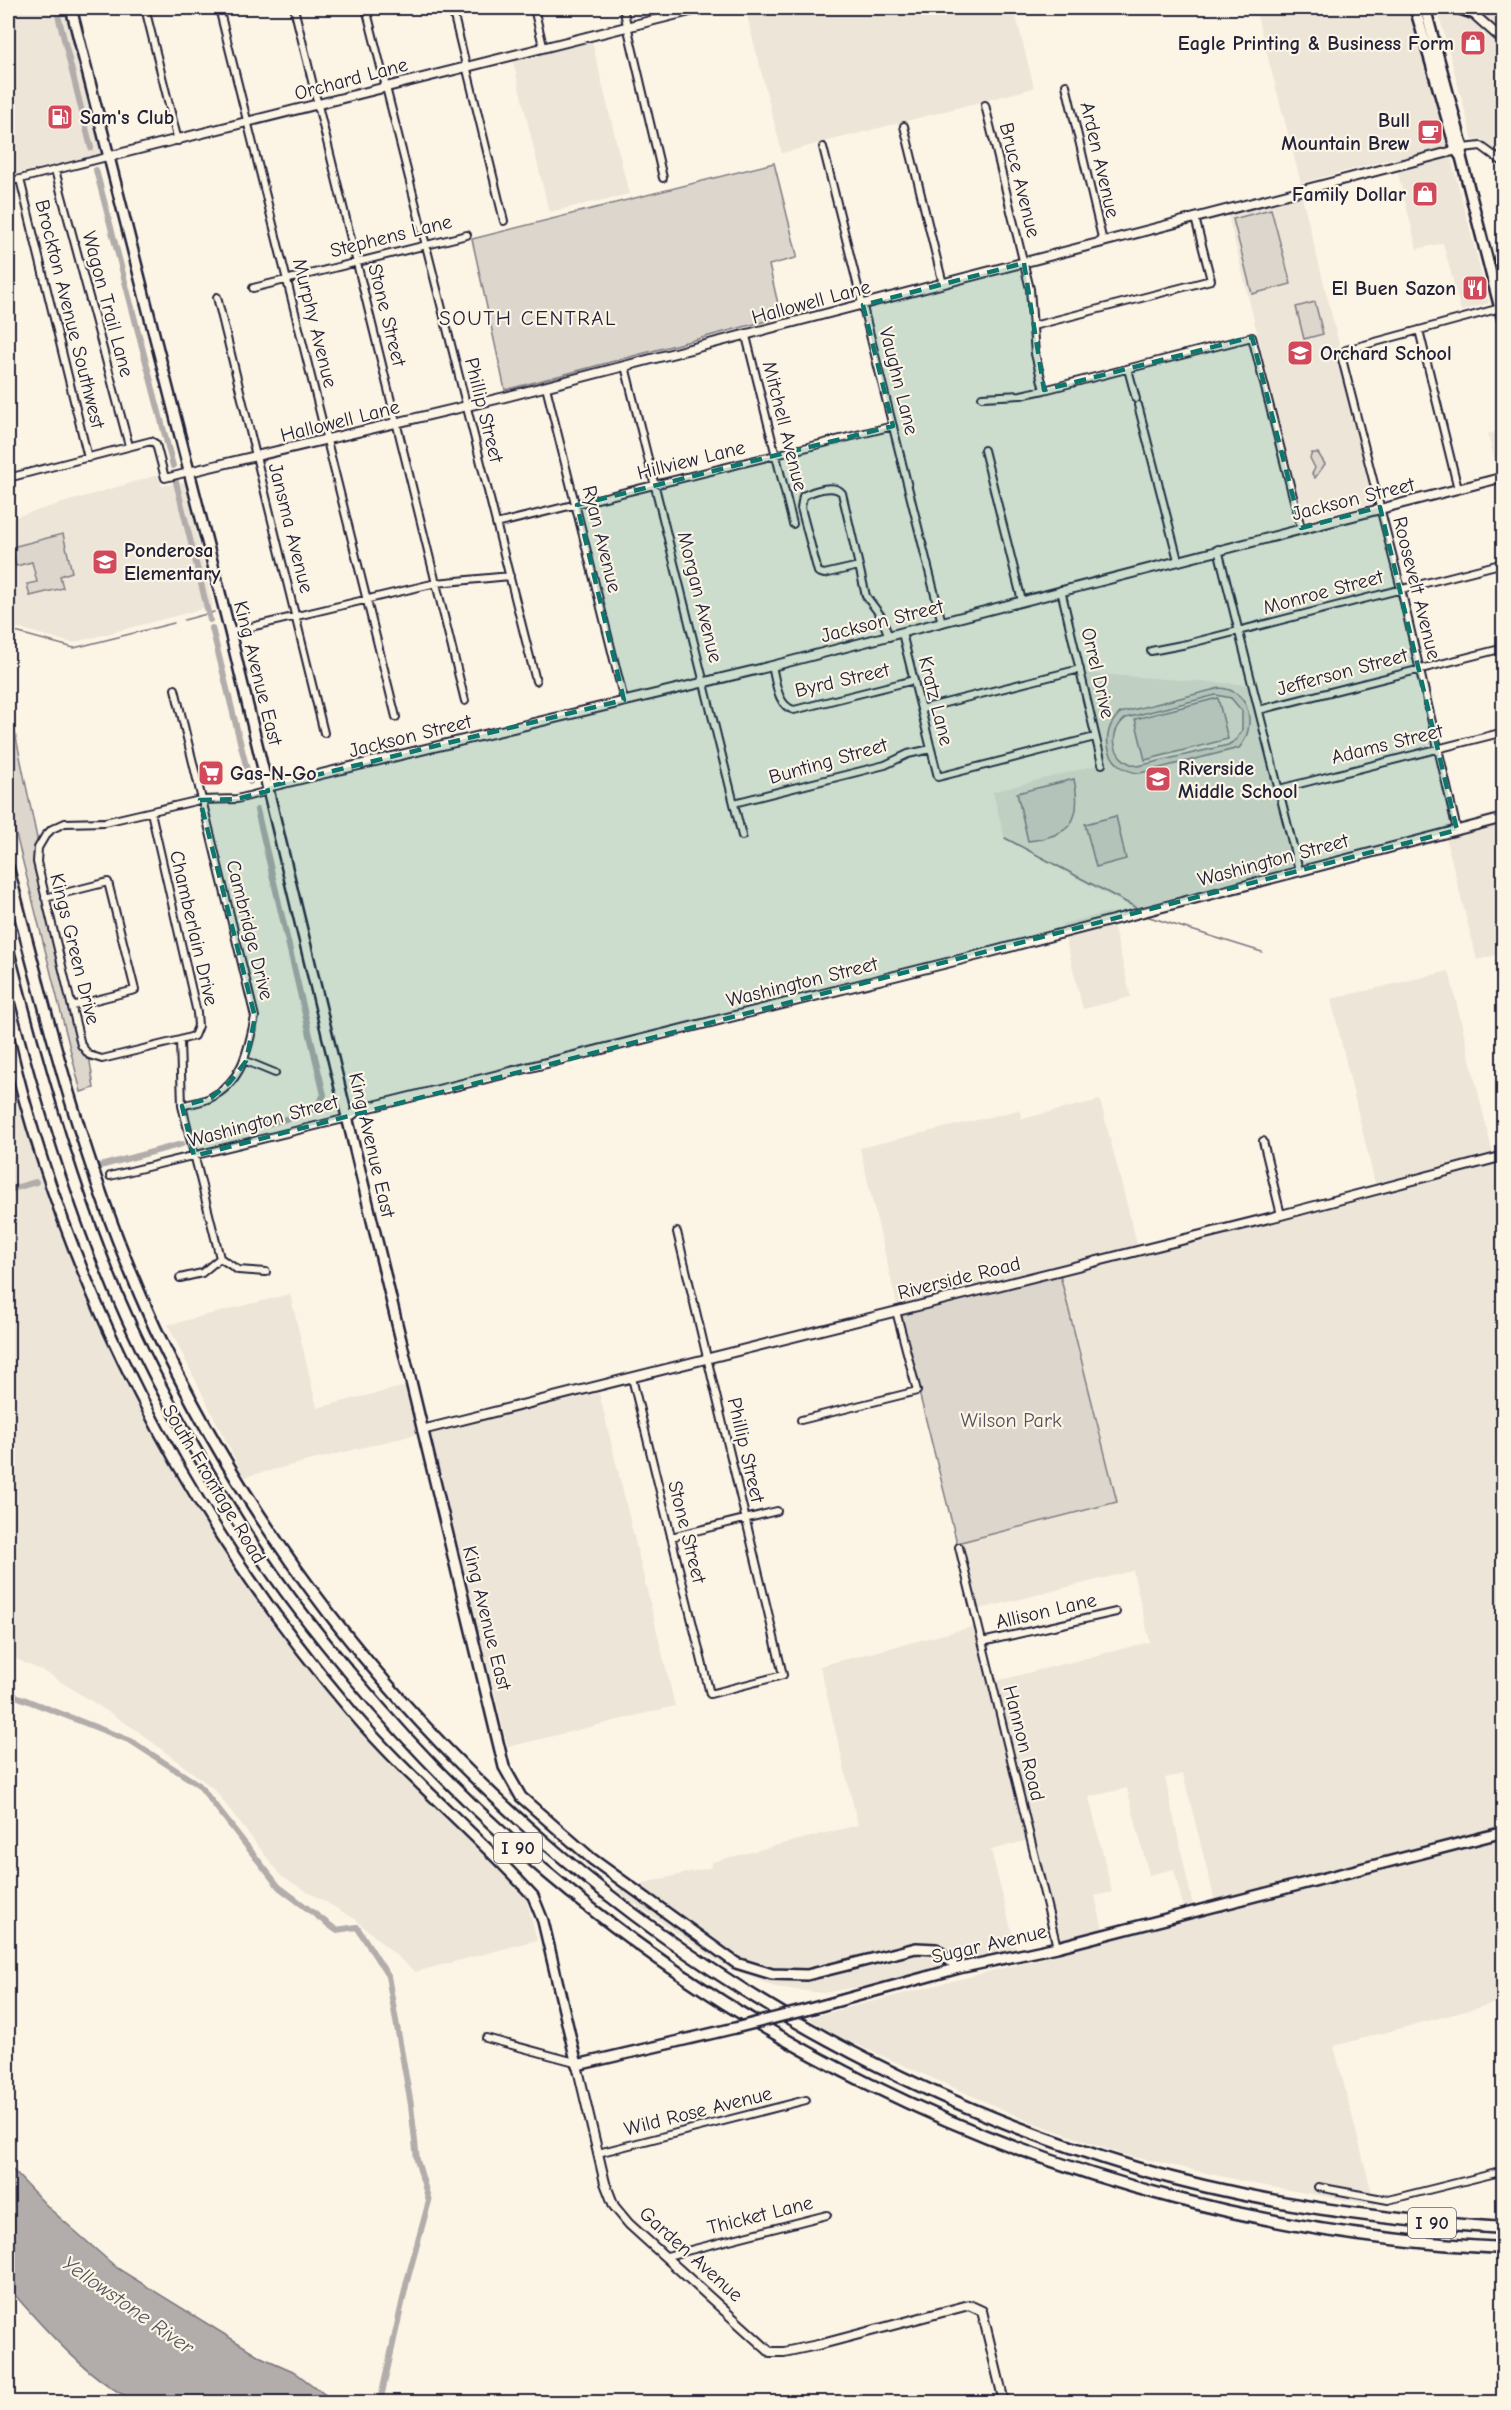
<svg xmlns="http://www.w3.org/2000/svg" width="1511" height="2410" font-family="'Comic Neue',sans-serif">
<rect width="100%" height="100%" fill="#fcf5e5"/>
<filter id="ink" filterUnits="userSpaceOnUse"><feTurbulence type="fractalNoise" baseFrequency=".0167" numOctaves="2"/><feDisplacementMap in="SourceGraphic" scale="12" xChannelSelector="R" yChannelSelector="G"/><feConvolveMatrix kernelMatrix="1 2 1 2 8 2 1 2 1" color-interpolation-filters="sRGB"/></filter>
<g filter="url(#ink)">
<path fill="#ece5d8" d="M8 8H64L101 153 8 176Z
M745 8H1014L1034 88 782 153Z
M1255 8H1412L1489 303 1461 311 1443 243 1417 249 1394 158 1301 183Z
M1437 8H1503V160L1484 140H1473Z
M592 42 629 194 549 212 513 61Z
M1302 197 1339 344 1338 363 1373 503 1304 521 1228 215Z
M1503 430V469L1497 470 1488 434Z
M158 475 162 486 185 482 213 606 72 643 8 625V519Z
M1082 673 1248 685 1293 868 1132 908 1005 839 993 792 1105 763Z
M1503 811V953L1477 960 1443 827Z
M1110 912 1131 997 1083 1009 1062 924Z
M1449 971 1496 1167 1503 1166V2001L1334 2046 1375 2205 1260 2185 1121 2154 1029 2121 835 2035 808 2018 1218 1913 1183 1774 1165 1778 1193 1906 1184 1910 1174 1869 1149 1875 1127 1788 1089 1797 1112 1892 1095 1896 1103 1930 1060 1941 996 1681 1150 1642 1133 1571 972 1611 957 1543 1117 1502 1060 1275 899 1313 860 1148 1019 1110 1022 1119 1100 1100 1140 1256 1378 1196 1331 999Z
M8 1054 43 1177 86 1290 127 1379 189 1499 249 1588 335 1699 392 1766 525 1895 537 1940 415 1972 355 1919 281 1876 214 1789 135 1729 49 1674 8 1655Z
M290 1294 317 1408 406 1386 417 1434 244 1477 168 1325Z
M599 1393 675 1706 508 1747 431 1434Z
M976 1626 1029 1840 991 1850 1016 1949 869 1985 822 1993 775 1987 726 1967 615 1890 712 1867V1862L858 1825 820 1666Z"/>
<path fill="#dcd6cc" stroke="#7f7c84" stroke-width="1.5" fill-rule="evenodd" d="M774 163 797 255 796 258 769 265 781 317 505 390 472 239Z
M1271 209 1291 284 1252 294 1233 219Z
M1315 302 1323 334 1304 339 1296 307Z
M1312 453H1318L1325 464 1315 478 1312 474 1315 468 1310 458Z
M63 534 72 572 60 576 63 588 30 596 27 584 37 582 32 562 16 566 12 547Z
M1220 688C1251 690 1257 728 1239 748L1140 773C1107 771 1097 734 1120 713ZM1216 695 1231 698 1242 711V730L1236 740 1228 745 1138 766C1113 762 1106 733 1126 718Z
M1218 698 1228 739 1145 760 1135 719Z
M8 699 37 838V862L75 1035 89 1055 94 1088 81 1092 8 803Z
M1074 779C1083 822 1070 836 1028 841L1017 793Z
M1116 816 1126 859 1096 867 1085 824Z
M1060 1275 1117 1502 957 1543 899 1313Z"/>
<path fill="#b2adab" stroke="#78757e" stroke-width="1.5" d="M8 2165 50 2209 117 2268 261 2357 293 2371 335 2402H141C97 2390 38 2322 8 2287Z"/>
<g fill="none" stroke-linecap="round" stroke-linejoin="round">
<path stroke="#78757e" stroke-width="1.5" d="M184 620 214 612
M8 630 74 648 174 623
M1005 838 1137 908
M1146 916 1262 952"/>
<path stroke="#b2adab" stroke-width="6" d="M57 11 91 148
M96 170 173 466
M176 482 210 620
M212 628 250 782
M203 1140 298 1116 315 1108 324 1095 257 810
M100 1166 182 1144
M8 1190 36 1182
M8 1693 131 1741 199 1785 279 1887 336 1930 357 1927 388 1976 411 2105 417 2160 429 2201 407 2281 380 2402"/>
<g stroke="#22223b" stroke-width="10">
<path id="minor" d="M145 8 178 141
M219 8 396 717
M294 8 465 701
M366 8 536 681
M452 8 504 221
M534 8 543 46
M623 8 663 178
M1066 85 1103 242
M985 105 1030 289 1035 354 1044 390
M904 126 943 284
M823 147 942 623
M1463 148 1481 146 1504 163
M55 170 129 446
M20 179 88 458
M8 182 107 157
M253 288 467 235
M217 297 324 733
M1033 326 1211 280 1195 218
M1419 330 1458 489
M746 336 793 524
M625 366 742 836
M1128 369 1136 399
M546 387 624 700
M982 397 1021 395 1044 390 1252 337 1301 528
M1138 405 1178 560
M984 450 1022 601
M8 478 151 441 156 444 165 478 189 472
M496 524 893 426
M1218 549 1299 870
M859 566 824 574 818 572 801 508 803 496C813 491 834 483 842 493L866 596 881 616 889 637
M1061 590 1102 764
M230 632 436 583 510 576
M902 633 938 777 1095 737
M1151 651 1187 644 1504 563
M772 666C776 681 777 706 794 710L914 680
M175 689 255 1017C248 1049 243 1082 210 1098 202 1102 191 1103 182 1106
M921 709 1080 669
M1259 710 1504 648
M1279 789 1504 732
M734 803 885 765 908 754 931 749
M151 812 197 1013 198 1026 194 1036 180 1040 182 1106 220 1258 202 1273 180 1278
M1457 830 1401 589 1341 355 1346 350 1504 307
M45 898 108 882 135 990 72 1006
M180 1040 102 1059 89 1055 81 1045 37 862 38 848 45 836 52 829 65 823 105 822 200 800 237 799 268 791
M246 1061 275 1073
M1263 1141 1281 1215
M110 1176 348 1118
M220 1258 238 1270 266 1272
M632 1378 710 1694 783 1675 677 1232
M801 1420 917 1391 896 1311
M671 1537 777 1511
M959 1547 1057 1947
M982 1642 1116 1612
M486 2038 575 2062 577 2065
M598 2153 806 2100
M1318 2187 1388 2200 1504 2171
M667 2256 827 2215"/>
</g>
<g stroke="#22223b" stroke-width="12">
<path id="tertiary" d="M1469 10 1504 41
M107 157 702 8
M189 472 505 397 1461 149
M267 787 772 666 1504 477
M348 1118 358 1110 979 955 1504 818
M422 1430 1281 1215 1504 1156
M577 2065 605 2183 614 2206 629 2224 770 2352H784L822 2344 969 2305 982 2311 1004 2402"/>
</g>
<g stroke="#22223b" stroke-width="14">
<path id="secondary" d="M71 8 230 632 504 1767 521 1797 592 1859 736 1963 772 1974 807 1975 916 1948 936 1949 959 1968
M1415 8 1456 150 1461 157 1504 324
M1425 8 1463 148 1461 157
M1457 8 1472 13
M8 1035C65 1284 187 1518 352 1712 408 1778 475 1832 533 1896L543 1921 577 2065 735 2028
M802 2011 959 1968 1057 1947 1504 1832"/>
</g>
<g stroke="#22223b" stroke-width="15">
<path id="motorway" d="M8 868C48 1024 87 1181 155 1328 345 1733 707 2040 1136 2168 1254 2203 1380 2220 1504 2228
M8 950C34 1054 63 1157 102 1258 136 1347 184 1434 234 1515 269 1573 311 1627 355 1679 640 2021 1059 2228 1504 2248"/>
</g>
<use href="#minor" stroke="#fcf5e5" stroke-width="6"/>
<use href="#tertiary" stroke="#fcf5e5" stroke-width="8"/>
<use href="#secondary" stroke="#fcf5e5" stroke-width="9"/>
<use href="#motorway" stroke="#fcf5e5" stroke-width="10"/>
<g stroke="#22223b" stroke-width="14" stroke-linecap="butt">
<path id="secondary-bridge" d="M735 2028 802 2011"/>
</g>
<use href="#secondary-bridge" stroke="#fcf5e5" stroke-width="9"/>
</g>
</g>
<path fill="#0f766e" fill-opacity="0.2" stroke="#0f766e" stroke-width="4.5" stroke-dasharray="12 8" stroke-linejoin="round" d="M1024 263 1044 390 1252 337 1301 528 1380 507 1457 830 194 1156 182 1106 211 1098 230 1082 246 1061 255 1017 200 800 237 799 268 791 267 787 624 700 577 505 893 426 863 305Z"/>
<defs>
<g id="shop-square" transform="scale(1.35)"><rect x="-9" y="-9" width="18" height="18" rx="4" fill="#d1495b" stroke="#fcf5e5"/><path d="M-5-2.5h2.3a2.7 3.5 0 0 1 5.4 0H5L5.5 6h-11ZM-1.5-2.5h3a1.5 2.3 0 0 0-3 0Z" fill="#fff"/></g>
<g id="fuel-square" transform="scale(1.35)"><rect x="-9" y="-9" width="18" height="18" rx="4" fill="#d1495b" stroke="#fcf5e5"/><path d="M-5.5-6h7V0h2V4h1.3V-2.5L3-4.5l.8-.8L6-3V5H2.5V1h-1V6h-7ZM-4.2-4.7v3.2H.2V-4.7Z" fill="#fff"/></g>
<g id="cafe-square" transform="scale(1.35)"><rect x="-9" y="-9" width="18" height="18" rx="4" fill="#d1495b" stroke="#fcf5e5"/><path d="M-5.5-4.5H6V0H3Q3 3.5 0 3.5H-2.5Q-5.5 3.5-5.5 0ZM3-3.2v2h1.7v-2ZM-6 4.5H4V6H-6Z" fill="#fff"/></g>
<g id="restaurant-square" transform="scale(1.35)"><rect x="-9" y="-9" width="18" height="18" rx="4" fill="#d1495b" stroke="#fcf5e5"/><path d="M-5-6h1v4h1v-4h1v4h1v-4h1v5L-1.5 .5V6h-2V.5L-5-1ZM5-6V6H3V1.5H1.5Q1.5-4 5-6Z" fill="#fff"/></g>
<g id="school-square" transform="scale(1.35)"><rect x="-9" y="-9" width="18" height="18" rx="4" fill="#d1495b" stroke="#fcf5e5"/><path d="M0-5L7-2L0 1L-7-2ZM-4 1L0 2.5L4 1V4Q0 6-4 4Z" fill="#fff"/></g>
<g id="supermarket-square" transform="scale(1.35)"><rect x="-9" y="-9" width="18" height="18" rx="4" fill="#d1495b" stroke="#fcf5e5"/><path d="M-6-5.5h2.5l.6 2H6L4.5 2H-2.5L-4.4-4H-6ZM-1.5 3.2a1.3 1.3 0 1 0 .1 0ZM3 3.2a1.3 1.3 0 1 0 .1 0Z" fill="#fff"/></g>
</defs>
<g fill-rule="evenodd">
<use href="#shop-square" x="1473" y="43"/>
<use href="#fuel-square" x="60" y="117"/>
<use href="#cafe-square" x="1430" y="132"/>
<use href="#shop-square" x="1425" y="194"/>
<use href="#restaurant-square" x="1475" y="288"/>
<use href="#school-square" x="1300" y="353"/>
<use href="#school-square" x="105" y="562"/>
<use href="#supermarket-square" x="211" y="773"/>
<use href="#school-square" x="1158" y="779"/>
</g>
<g text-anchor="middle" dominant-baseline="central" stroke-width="4.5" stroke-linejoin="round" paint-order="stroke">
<g fill="#fcf5e5" stroke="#63616e" stroke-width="1.5">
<rect x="494" y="1833" width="48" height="30" rx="4.5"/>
<rect x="1408" y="2208" width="48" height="30" rx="4.5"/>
</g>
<g font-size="18" font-weight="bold" fill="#22223b">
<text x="518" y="1848">I 90</text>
<text x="1432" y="2223">I 90</text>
</g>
<g font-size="20" font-weight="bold" fill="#22223b" stroke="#fcf5e5" text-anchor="start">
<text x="1454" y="43" text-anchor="end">Eagle Printing &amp; Business Form</text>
<text x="80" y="117">Sam's Club</text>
<text x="1410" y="120" text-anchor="end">Bull<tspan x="1410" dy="23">Mountain Brew</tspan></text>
<text x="1406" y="194" text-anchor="end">Family Dollar</text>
<text x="1456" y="288" text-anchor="end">El Buen Sazon</text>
<text x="1320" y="353">Orchard School</text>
<text x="124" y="550">Ponderosa<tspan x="124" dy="23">Elementary</tspan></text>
<text x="1178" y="768">Riverside<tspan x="1178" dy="23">Middle School</tspan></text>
<text x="230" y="773">Gas-N-Go</text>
</g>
<g font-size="20" fill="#22223b" stroke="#fcf5e5">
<text transform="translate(351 79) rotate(-15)">Orchard Lane</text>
<text transform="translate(1100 160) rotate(77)">Arden Avenue</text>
<text transform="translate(1020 180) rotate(76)">Bruce Avenue</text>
<text transform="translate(391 236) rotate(-14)">Stephens Lane</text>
<text transform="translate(811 302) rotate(-15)">Hallowell Lane</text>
<text transform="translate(108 304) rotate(75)">Wagon Trail Lane</text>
<text transform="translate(70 314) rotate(76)">Brockton Avenue Southwest</text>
<text transform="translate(387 315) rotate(76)">Stone Street</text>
<text transform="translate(315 323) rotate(76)">Murphy Avenue</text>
<text transform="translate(899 381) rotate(76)">Vaughn Lane</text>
<text transform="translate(484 410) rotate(76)">Phillip Street</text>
<text transform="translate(340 421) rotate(-14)">Hallowell Lane</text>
<text transform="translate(785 426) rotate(76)">Mitchell Avenue</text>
<text transform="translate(691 460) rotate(-14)">Hillview Lane</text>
<text transform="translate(1353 499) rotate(-14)">Jackson Street</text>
<text transform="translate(291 528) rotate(76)">Jansma Avenue</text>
<text transform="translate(602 539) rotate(76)">Ryan Avenue</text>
<text transform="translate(1417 588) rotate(76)">Roosevelt Avenue</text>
<text transform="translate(1323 592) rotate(-15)">Monroe Street</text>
<text transform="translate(700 597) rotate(76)">Morgan Avenue</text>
<text transform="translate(882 621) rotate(-14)">Jackson Street</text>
<text transform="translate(1342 672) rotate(-15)">Jefferson Street</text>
<text transform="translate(258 673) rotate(76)">King Avenue East</text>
<text transform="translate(1098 673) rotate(77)">Orrel Drive</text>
<text transform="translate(842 680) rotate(-13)">Byrd Street</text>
<text transform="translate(936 701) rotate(76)">Kratz Lane</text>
<text transform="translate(410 736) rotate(-14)">Jackson Street</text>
<text transform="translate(1387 744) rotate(-14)">Adams Street</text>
<text transform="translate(828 761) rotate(-16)">Bunting Street</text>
<text transform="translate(1273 860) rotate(-15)">Washington Street</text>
<text transform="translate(194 928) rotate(77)">Chamberlain Drive</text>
<text transform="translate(250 930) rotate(76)">Cambridge Drive</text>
<text transform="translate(75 949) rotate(76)">Kings Green Drive</text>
<text transform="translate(802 982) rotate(-14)">Washington Street</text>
<text transform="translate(263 1121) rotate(-15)">Washington Street</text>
<text transform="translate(372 1145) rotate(77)">King Avenue East</text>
<text transform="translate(959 1278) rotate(-14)">Riverside Road</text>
<text transform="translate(746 1450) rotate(77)">Phillip Street</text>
<text transform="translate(214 1484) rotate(59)">South Frontage Road</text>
<text transform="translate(687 1532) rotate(76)">Stone Street</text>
<text transform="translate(1046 1611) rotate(-13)">Allison Lane</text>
<text transform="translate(487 1618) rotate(76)">King Avenue East</text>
<text transform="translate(1024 1743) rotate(76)">Hannon Road</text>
<text transform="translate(989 1944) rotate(-13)">Sugar Avenue</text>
<text transform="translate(698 2111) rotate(-14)">Wild Rose Avenue</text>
<text transform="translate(760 2215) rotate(-14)">Thicket Lane</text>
<text transform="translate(691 2254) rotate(42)">Garden Avenue</text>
</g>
<g font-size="20" fill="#504f5f" stroke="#fcf5e5">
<text x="1011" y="1420">Wilson Park</text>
</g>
<g font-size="21" letter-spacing="1.5" fill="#22223b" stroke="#fcf5e5">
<text x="528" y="318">SOUTH CENTRAL</text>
</g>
<g font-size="21" font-style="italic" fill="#545362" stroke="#fcf5e5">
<text transform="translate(128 2305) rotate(35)">Yellowstone River</text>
</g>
</g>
<rect width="1511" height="2410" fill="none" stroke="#fcf5e5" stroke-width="30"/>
<rect x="15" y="15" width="1481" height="2380" fill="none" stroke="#22223b" stroke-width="2" filter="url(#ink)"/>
</svg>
